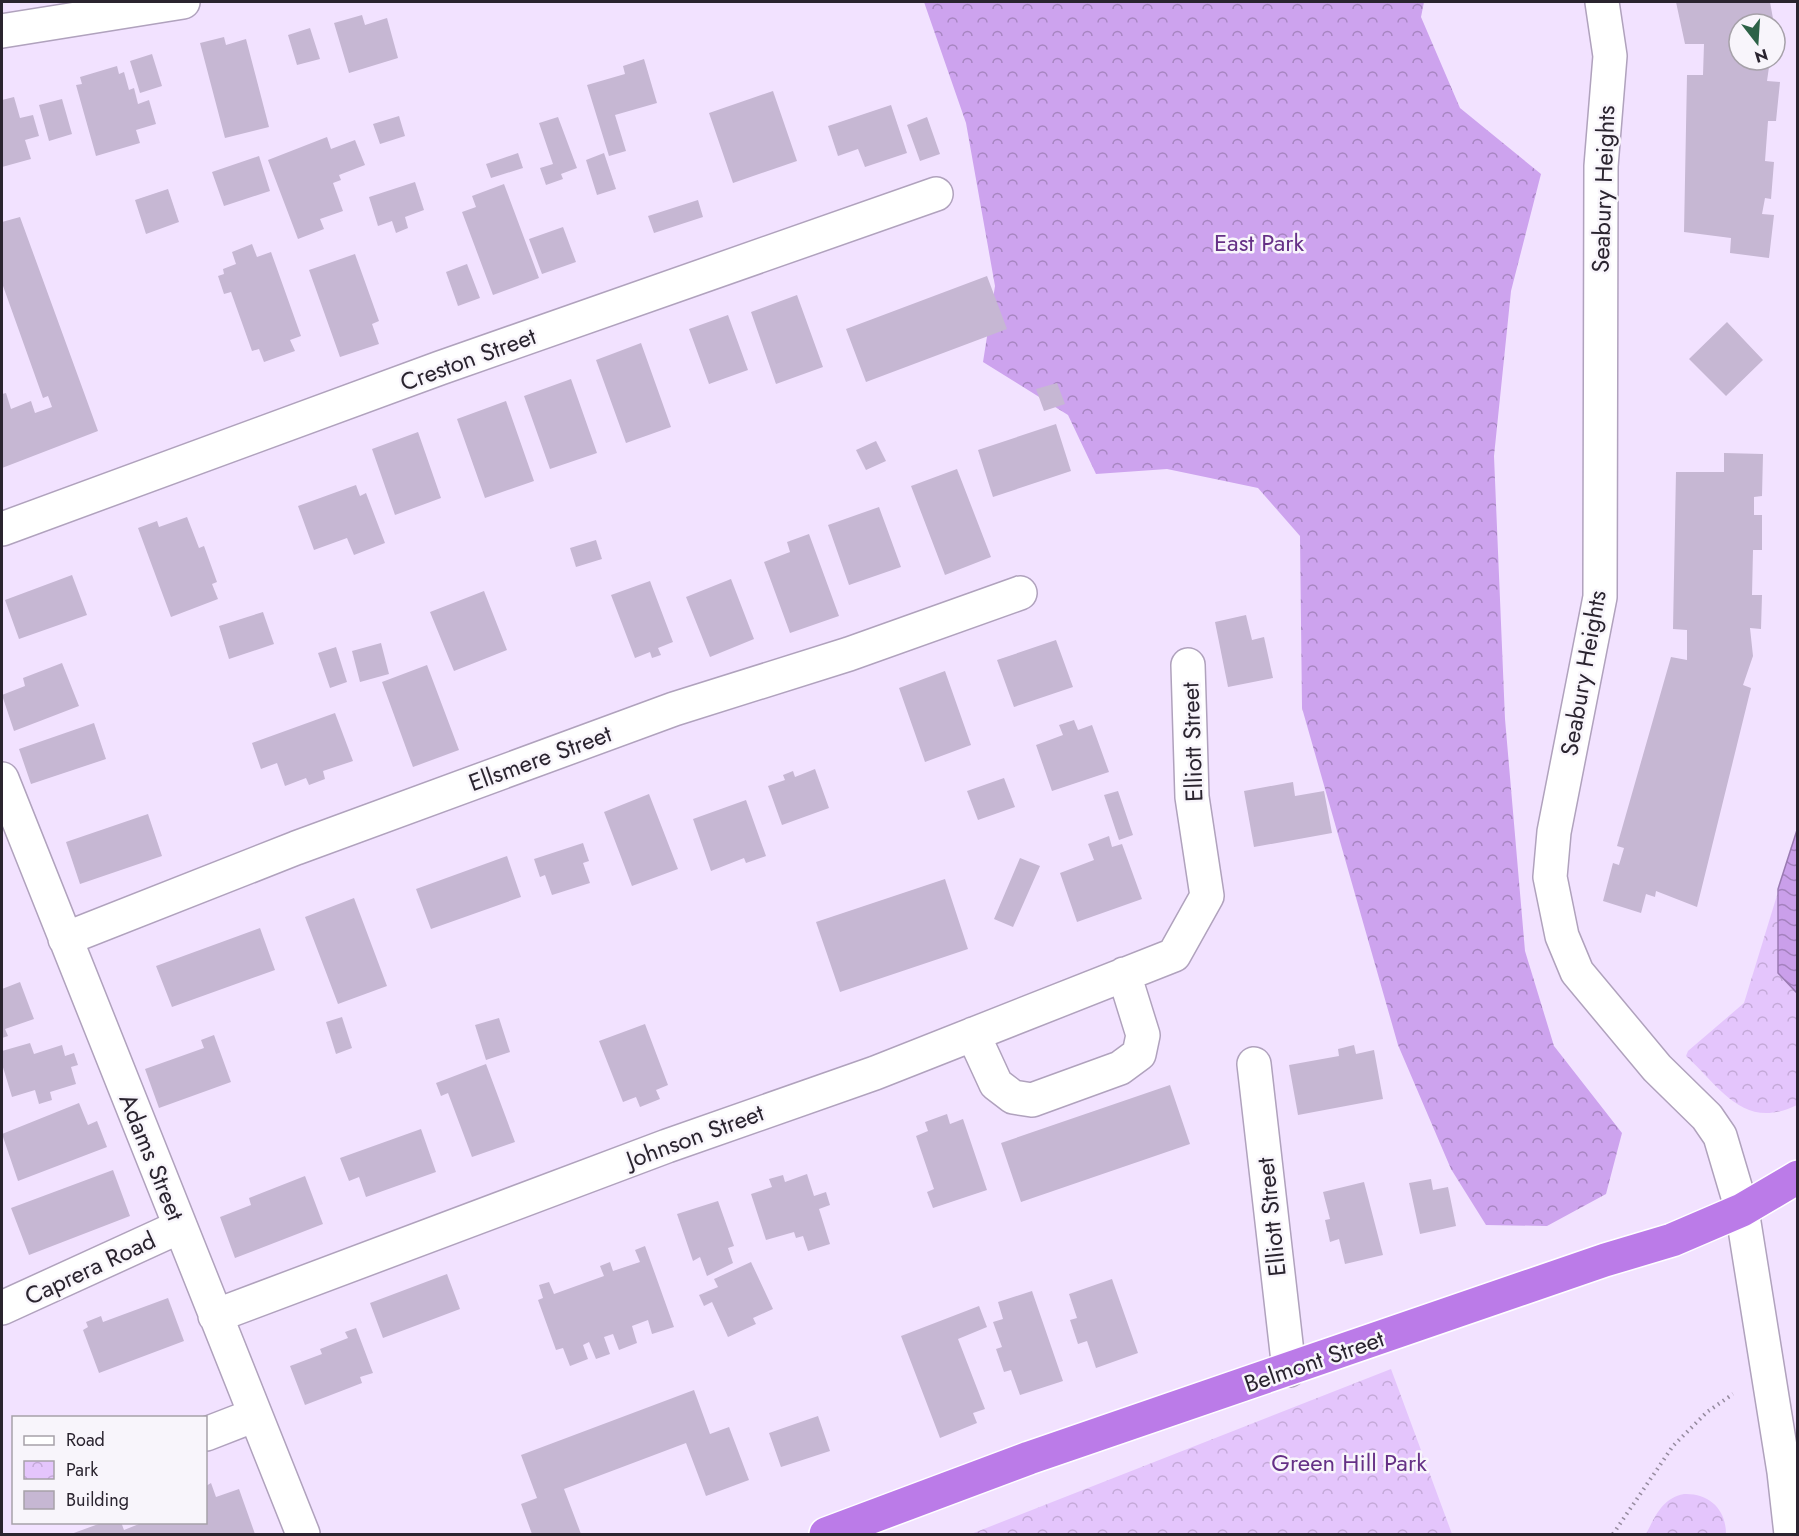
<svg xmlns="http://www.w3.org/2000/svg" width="1799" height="1536" font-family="Jost,sans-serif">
<defs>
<pattern id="forest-crowns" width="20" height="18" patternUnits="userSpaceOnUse" patternTransform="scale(1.5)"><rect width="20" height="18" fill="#cda3ee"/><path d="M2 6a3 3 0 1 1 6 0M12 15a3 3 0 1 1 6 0" fill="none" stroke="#a785c1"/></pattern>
<pattern id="park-crowns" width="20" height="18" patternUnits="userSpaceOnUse" patternTransform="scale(1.5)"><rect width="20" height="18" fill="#e4c5fc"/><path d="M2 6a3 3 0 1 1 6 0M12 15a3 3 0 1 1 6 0" fill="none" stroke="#c4a9d8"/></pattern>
<pattern id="water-waves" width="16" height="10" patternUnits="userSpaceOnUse" patternTransform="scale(1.5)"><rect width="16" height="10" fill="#ca9fea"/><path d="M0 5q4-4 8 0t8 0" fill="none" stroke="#a481be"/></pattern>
</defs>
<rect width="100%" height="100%" fill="#f2e2ff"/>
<path fill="url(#forest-crowns)" d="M924 2H1424L1421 17 1460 108 1541 174 1511 291 1494 456 1505 719 1525 951 1554 1046 1622 1133 1606 1194 1547 1226 1486 1225 1451 1169 1398 1045 1302 708 1300 536 1258 488 1167 469 1096 474 1068 415 983 362 995 286 966 123Z"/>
<path fill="url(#park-crowns)" d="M1797 830V1105C1744 1131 1722 1089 1686 1056L1688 1051 1744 1003Z
M1391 1369 1452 1534H971Z
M1684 1494C1709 1493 1726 1509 1726 1534H1646C1655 1517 1662 1498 1684 1494Z"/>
<path fill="url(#water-waves)" stroke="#9a7ab2" stroke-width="1.5" d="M1797 830V993L1778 973V889Z"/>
<path fill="#c6b7d3" d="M1676 2H1770L1774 24H1739V60H1770L1767 81 1780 82 1776 121H1768L1765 161 1774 162 1771 199 1765 198 1762 214 1774 215 1769 258 1730 253 1731 238 1684 232 1687 75H1703L1704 44H1685Z
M362 15 365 25 387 18 398 58 349 73 334 23Z
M310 28 320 59 297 65 288 35Z
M224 37 226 45 246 39 269 127 225 138 200 43Z
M152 54 162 86 140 93 130 61Z
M644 59 657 103 615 115 626 151 609 156 587 85 625 74 623 66Z
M117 66 119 74 124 72 129 90 134 88 138 104 149 100 156 124 136 130 140 143 96 156 76 85 82 84 80 77Z
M773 91 797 161 733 183 709 113Z
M14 97 20 118 33 115 39 136 25 140 31 159 2 167V100Z
M62 99 72 134 49 141 39 105Z
M891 105 907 153 865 167 858 149 838 156 828 126Z
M399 116 405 136 380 144 373 124Z
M558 117 577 168 561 174 563 179 546 185 540 168 553 164 539 123Z
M927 117 940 154 920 161 907 125Z
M327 137 331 149 355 140 365 165 339 175 341 180 333 183 343 211 320 219 324 229 298 239 268 160Z
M518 153 523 168 491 178 486 164Z
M604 153 616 189 597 195 586 160Z
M259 156 270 191 224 206 212 172Z
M415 182 424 210 405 217 408 228 396 233 392 221 378 226 369 197Z
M504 184 539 278 493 295 462 212 476 207 472 196Z
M168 189 179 222 146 234 135 200Z
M698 200 703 217 654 233 648 216Z
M20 217 98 431 2 468V394L6 393 11 409 31 401 35 413 52 407 48 396 43 398 2 283V222Z
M563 227 576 262 542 274 529 239Z
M252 244 257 257 271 252 301 336 290 340 295 351 264 362 259 349 252 351 231 292 224 294 218 276 224 274 223 269 236 264 232 252Z
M355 254 379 321 372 324 379 344 340 357 309 270Z
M467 264 480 298 458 306 446 272Z
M987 276 1007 329 866 382 846 329Z
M797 295 823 367 776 384 751 312Z
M728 315 748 370 709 384 689 329Z
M1727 322 1763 360 1726 396 1689 359Z
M641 343 671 427 626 443 596 360Z
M571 379 597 453 550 469 524 396Z
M1057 383 1065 404 1044 411 1036 389Z
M506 401 534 481 485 498 457 419Z
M1056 424 1071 471 993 497 978 450Z
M418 432 441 498 395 515 372 449Z
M876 441 886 461 866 470 856 450Z
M1724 453 1763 454 1762 496 1754 497V515H1762V550H1753L1752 595H1762L1761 629 1750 628 1753 656 1743 685 1751 688 1697 907 1656 891 1655 897 1646 894 1641 913 1603 901 1613 863 1619 865 1624 848 1617 846 1671 657 1687 660V630L1673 629 1676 472H1724Z
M957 469 991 557 945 575 911 486Z
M356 485 360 496 366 493 385 543 354 555 347 538 314 550 298 506Z
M879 507 901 567 849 585 828 525Z
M187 517 199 548 204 546 217 582 212 584 218 599 171 617 138 528 157 521 159 527Z
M809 534 839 616 790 633 764 562 790 552 787 542Z
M596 540 602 559 576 567 570 548Z
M72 575 87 615 19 639 5 600Z
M731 579 754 639 710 657 686 597Z
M650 581 673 642 658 648 661 655 652 658 650 652 635 658 611 595Z
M484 591 507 650 454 671 430 612Z
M263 612 274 644 229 659 219 626Z
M1246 615 1252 640 1264 637 1273 678 1228 687 1215 622Z
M1056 640 1073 687 1014 707 997 660Z
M381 643 389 674 360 682 352 651Z
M336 647 347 682 330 688 318 653Z
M62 663 79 706 14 731 2 695 25 686 23 678Z
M427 665 459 750 413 767 382 682Z
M945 671 971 745 925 762 899 688Z
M335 713 353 761 323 771 325 779 309 785 306 778 285 786 277 763 261 769 252 743Z
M1074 720 1078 730 1092 725 1109 772 1052 791 1036 745 1063 735 1059 725Z
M94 723 106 759 31 784 19 749Z
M815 769 829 808 782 825 768 786 785 780 783 775 793 771 795 777Z
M1004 778 1015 807 978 820 967 791Z
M1293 782 1295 796 1324 791 1332 833 1254 847 1244 791Z
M1118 791 1133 835 1119 840 1104 795Z
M649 794 678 869 632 886 604 812Z
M746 800 766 856 746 863 744 858 711 871 693 819Z
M148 814 162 856 80 884 66 842Z
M1109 836 1112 847 1122 844 1142 899 1077 922 1060 873 1094 860 1088 844Z
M583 843 589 861 583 863 590 883 552 895 545 875 540 877 534 859Z
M507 856 521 897 431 929 416 889Z
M1020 858 1040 866 1013 927 994 919Z
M945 879 968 949 840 992 816 922Z
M354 898 387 986 338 1004 305 917Z
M260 928 275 970 172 1007 156 966Z
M20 982 34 1019 5 1029 8 1036 2 1038V989Z
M342 1017 352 1048 336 1054 326 1022Z
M499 1018 510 1052 486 1060 475 1025Z
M645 1024 668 1085 656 1090 660 1099 640 1107 636 1097 623 1102 599 1041Z
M214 1035 231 1082 159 1108 145 1069 204 1048 201 1040Z
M30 1043 34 1054 62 1045 65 1056 74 1053 78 1065 71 1067 76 1084 50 1092 52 1100 39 1104 35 1090 12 1097 2 1064V1051Z
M1354 1045 1356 1054 1374 1050 1383 1099 1298 1115 1289 1065 1339 1056 1338 1049Z
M486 1064 515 1142 472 1157 448 1093 441 1096 436 1083Z
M1170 1085 1190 1144 1021 1202 1001 1143Z
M79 1103 88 1125 97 1121 107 1147 18 1181 2 1134Z
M947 1114 950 1124 963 1119 987 1190 933 1208 927 1192 934 1189 916 1136 928 1131 925 1122Z
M421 1129 436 1172 366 1197 359 1177 349 1181 340 1158Z
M113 1170 130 1216 29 1255 11 1208Z
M807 1174 814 1196 826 1192 830 1205 819 1209 830 1244 808 1251 803 1236 796 1238 794 1232 766 1240 751 1194 772 1187 769 1179 783 1175 785 1182Z
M305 1176 323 1224 235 1258 220 1217 251 1205 249 1198Z
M1431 1179 1433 1190 1448 1187 1456 1226 1420 1234 1409 1183Z
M1364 1182 1383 1255 1345 1264 1339 1239 1330 1242 1325 1220 1330 1219 1323 1192Z
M718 1201 734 1246 728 1248 733 1263 707 1276 700 1257 693 1261 677 1214Z
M645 1246 674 1327 652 1334 648 1320 632 1326 637 1343 619 1350 613 1334 604 1337 610 1354 596 1359 589 1342 583 1345 588 1359 570 1366 563 1348 556 1350 538 1300 543 1298 539 1285 549 1282 554 1294 604 1276 600 1266 610 1262 613 1271 640 1262 635 1250Z
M751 1262 773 1309 753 1318 756 1324 728 1337 712 1302 704 1306 699 1295 718 1287 714 1279Z
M447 1274 460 1309 383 1338 370 1303Z
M1112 1279 1138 1353 1096 1368 1087 1341 1078 1344 1070 1320 1077 1318 1069 1294Z
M1032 1291 1063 1381 1020 1395 1011 1370 1004 1372 996 1349 1002 1347 993 1322 1003 1319 998 1302Z
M168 1298 184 1341 99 1373 83 1330 88 1327 86 1322 101 1316 103 1322Z
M979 1306 987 1327 958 1339 985 1409 973 1413 977 1423 940 1438 901 1336Z
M356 1328 373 1373 360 1377 362 1383 305 1405 290 1366 322 1354 320 1349 348 1338 345 1332Z
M694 1390 710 1434 729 1427 749 1480 706 1496 686 1443 564 1489 581 1534H532L521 1504 537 1498 521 1455Z
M818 1416 830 1451 781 1467 769 1433Z
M211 1483 216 1497 239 1489 255 1534H71L104 1522H121L124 1530 144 1522H206V1486Z"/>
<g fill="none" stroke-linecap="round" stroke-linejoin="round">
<g stroke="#b0a2bd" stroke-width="36">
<path id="minor" d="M1602 2 1610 56 1601 166 1600 597 1554 832 1550 877 1562 936 1577 972 1657 1068 1707 1117 1720 1136 1742 1210 1784 1472 1791 1534
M2 31 183 2
M2 529 440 368 936 194
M2 779 303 1534
M65 939 296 848 674 709 849 654 1020 593
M973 1034 996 1084 1013 1097 1032 1100 1120 1068 1139 1054 1143 1035 1124 974
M1254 1064 1289 1370
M2 1308 179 1227
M215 1316 667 1146 875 1073 1174 955 1207 896 1192 797 1188 665
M206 1434 255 1415"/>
</g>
<g stroke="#fff" stroke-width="36">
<path id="highway" d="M826 1534 1029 1458 1605 1260 1672 1240 1742 1210 1798 1177"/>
</g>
<path stroke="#968b9f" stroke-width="4" stroke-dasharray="1.5 4.5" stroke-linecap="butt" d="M1613 1534 1673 1446 1707 1412 1733 1394"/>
<use href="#minor" stroke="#fff" stroke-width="33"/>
<use href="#highway" stroke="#bb7be8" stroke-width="33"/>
</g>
<g text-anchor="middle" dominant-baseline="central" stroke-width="5" stroke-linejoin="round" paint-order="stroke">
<g font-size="24" fill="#2a242f" stroke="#f8f5fb">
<text transform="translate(1603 189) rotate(-88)">Seabury Heights</text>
<text transform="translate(468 359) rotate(-20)">Creston Street</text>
<text transform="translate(1583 673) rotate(-80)">Seabury Heights</text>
<text transform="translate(1192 742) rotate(-92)">Elliott Street</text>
<text transform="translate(540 758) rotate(-20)">Ellsmere Street</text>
<text transform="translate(695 1136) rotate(-20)">Johnson Street</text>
<text transform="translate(152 1157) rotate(68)">Adams Street</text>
<text transform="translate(1271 1217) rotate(-96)">Elliott Street</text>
<text transform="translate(90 1268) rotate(-25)">Caprera Road</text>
<text transform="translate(1314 1361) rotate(-19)">Belmont Street</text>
</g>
<g font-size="24" fill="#653086" stroke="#f8f5fb">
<text x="1259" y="242">East Park</text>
<text x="1349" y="1462">Green Hill Park</text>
</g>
</g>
<rect width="1799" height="1536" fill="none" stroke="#2a242f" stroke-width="6"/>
<rect x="12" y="1416" width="195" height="108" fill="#f8f5fb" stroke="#a6a1a9" stroke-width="1.5"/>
<rect x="24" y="1436" width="30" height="9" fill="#ffffff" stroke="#a6a1a9" stroke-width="1.5"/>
<text x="66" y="1446" font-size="18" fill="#2a242f">Road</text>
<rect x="24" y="1461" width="30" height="18" fill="url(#park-crowns)" stroke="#a6a1a9" stroke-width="1.5"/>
<text x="66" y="1476" font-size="18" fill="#2a242f">Park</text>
<rect x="24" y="1491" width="30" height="18" fill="#c6b7d3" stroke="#a6a1a9" stroke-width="1.5"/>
<text x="66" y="1506" font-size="18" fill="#2a242f">Building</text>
<g transform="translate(1757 42) rotate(163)"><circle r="28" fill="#f8f5fb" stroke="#a6a1a9" stroke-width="1.5"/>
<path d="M0-4.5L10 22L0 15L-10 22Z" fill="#2d6247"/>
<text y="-9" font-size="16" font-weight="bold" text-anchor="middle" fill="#2a242f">N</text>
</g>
</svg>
